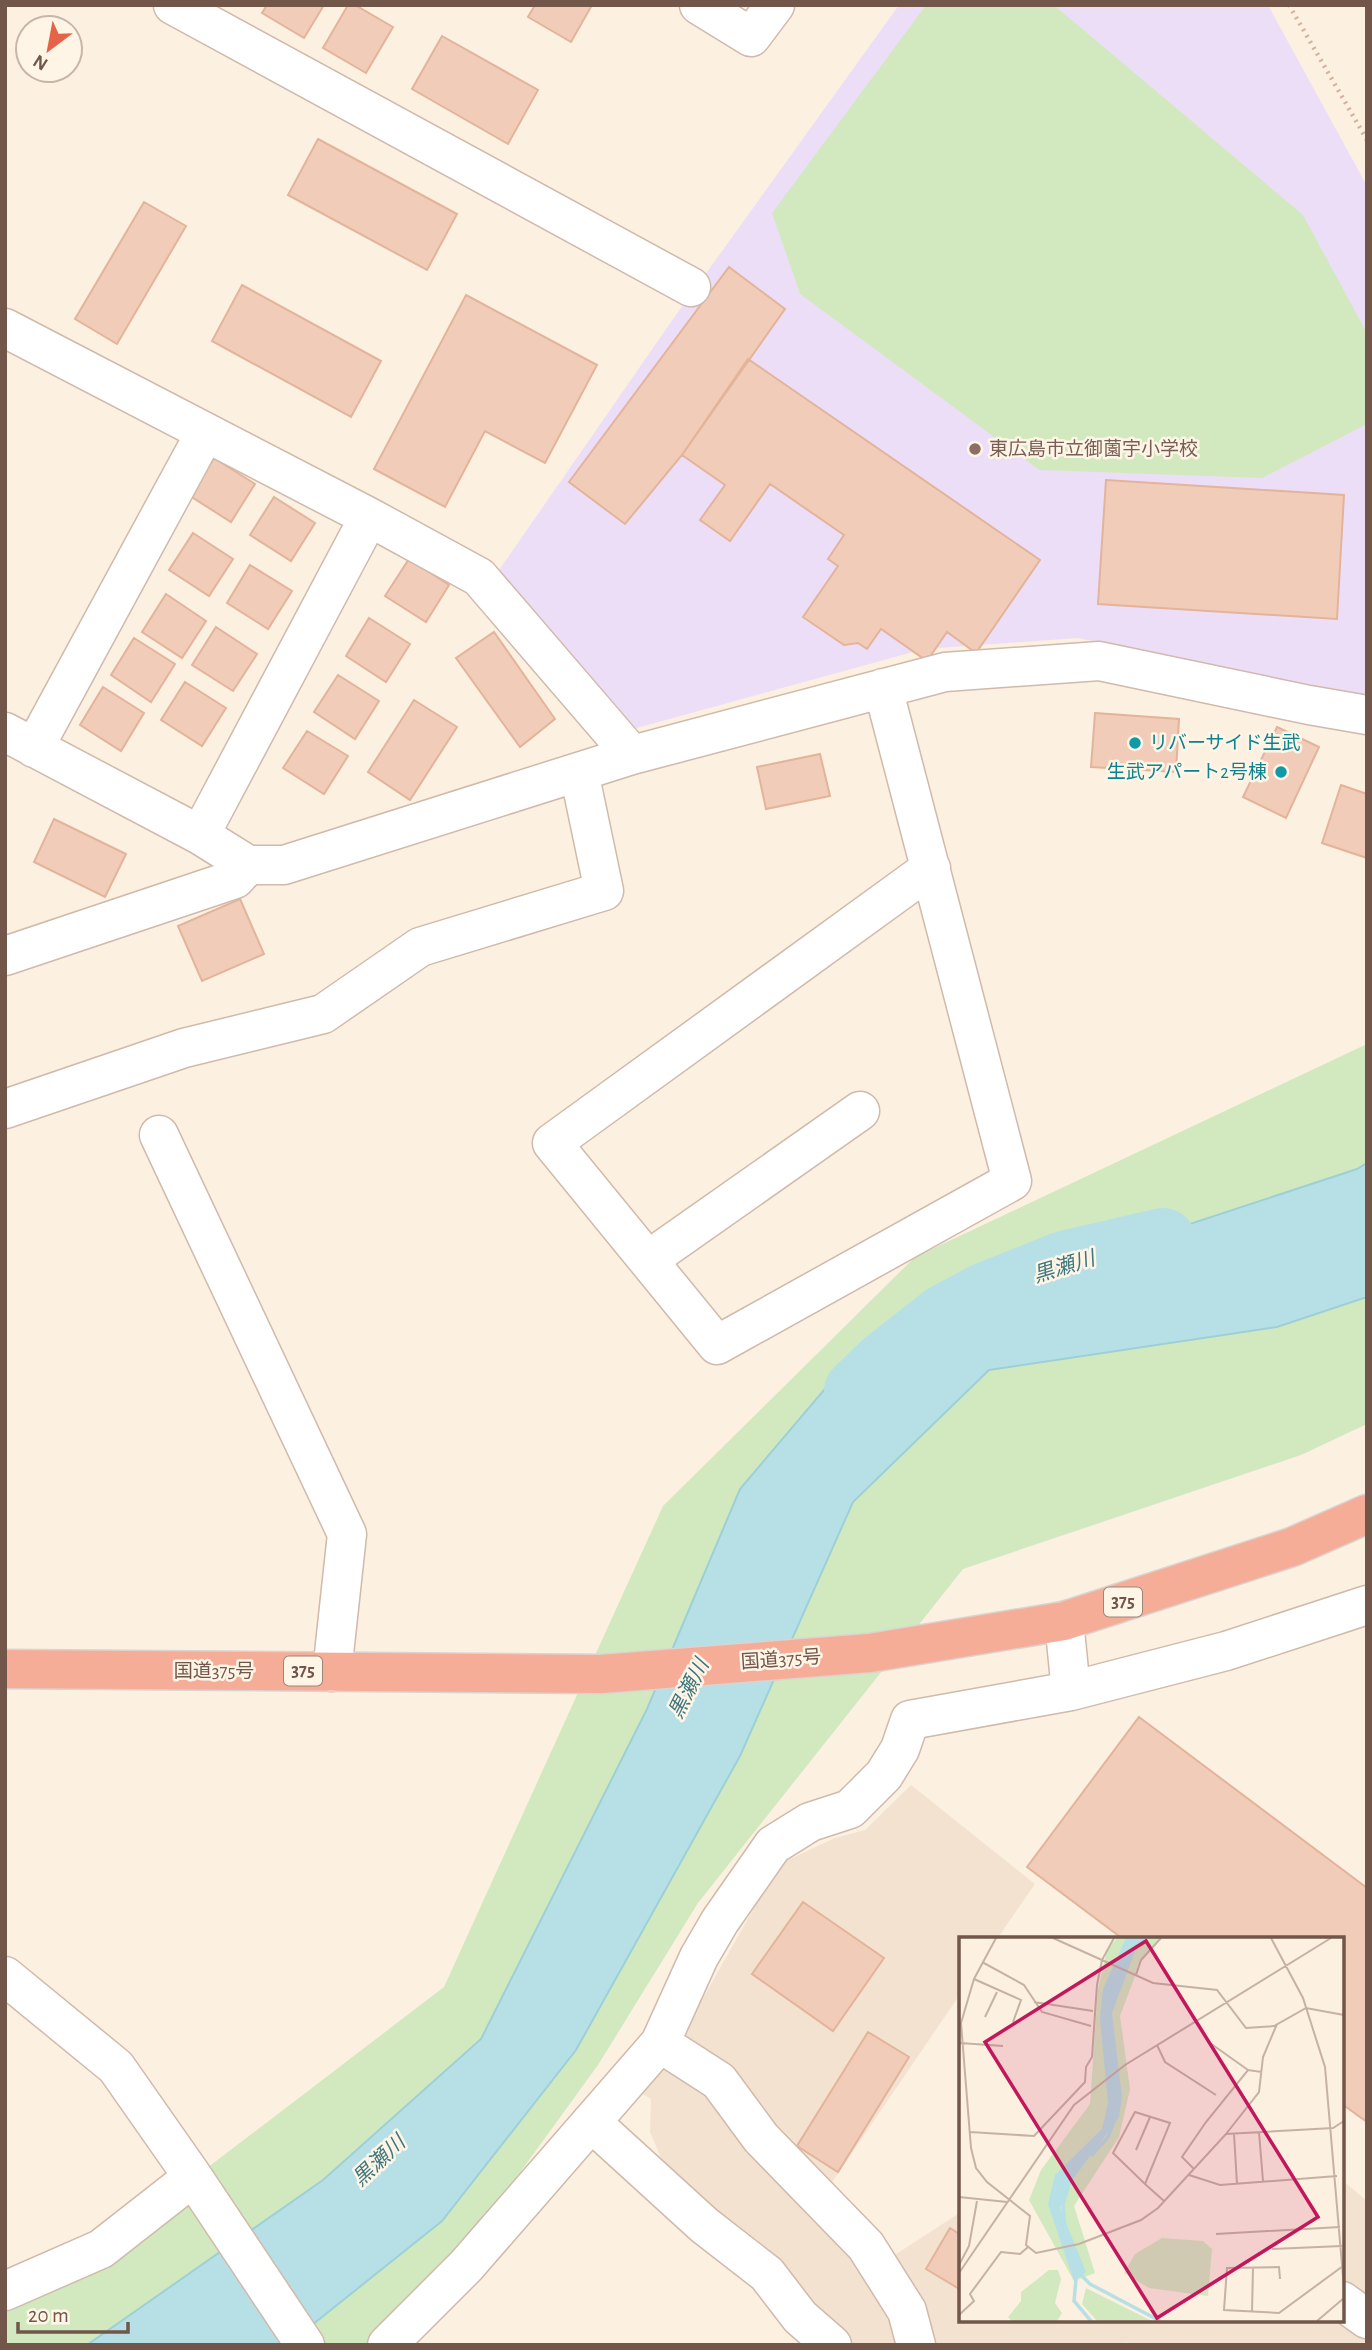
<svg xmlns="http://www.w3.org/2000/svg" width="1372" height="2350" font-family="'Alegreya Sans','Noto Sans JP',sans-serif">
<rect width="100%" height="100%" fill="#fcf0e1"/>
<path fill="#f3e2d0" d="M911 1785 1035 1884 997 1939H961V1993L826 2191 682 2035 779 1864 835 1838 865 1830Z
M665 2059 704 2080 873 2271 908 2345H846L670 2179 650 2132 651 2099 639 2092Z
M1342 2180 1367 2201V2345H1129L1127 2342 1123 2345H926L887 2260 961 2212V2320H1342Z"/>
<path fill="#eddef8" d="M899 5H1268L1367 186V695L1288 682 1078 638 924 649 633 729 495 576 671 322Z"/>
<path fill="#d2e9c0" d="M926 5H1054L1303 215 1367 333V424L1262 478 1039 470 800 294 772 213Z
M1367 1044V1424L1301 1455 963 1569 698 1903 598 2065 474 2236 366 2345H5V2278L101 2249 444 1987 663 1506 915 1257Z"/>
<path fill="#b6e0e5" stroke="#9dd0d6" stroke-width="2" d="M1367 1163V1297L1277 1327 989 1370 853 1502 740 1756 576 2050 442 2221 287 2345H87L323 2180 481 2039 647 1709 740 1489 835 1377 1053 1269 1357 1169Z"/>
<g fill="none" stroke-linecap="round" stroke-linejoin="round">
<path stroke="#b6e0e5" stroke-width="66" d="M857 1391 884 1365 945 1317 984 1296 1064 1264 1163 1241"/>
</g>
<path fill="#f1cdb9" stroke="#e3b39a" stroke-width="2" d="M267 5H324L304 38 262 13Z
M348 5H355L393 27 366 73 323 48Z
M535 5H592L571 42 528 17Z
M442 36 538 90 508 144 412 89Z
M318 139 457 214 427 270 288 195Z
M144 202 186 226 117 344 75 319Z
M729 267 785 309 682 455 625 524 569 482Z
M242 285 381 361 351 417 212 341Z
M466 295 597 365 545 463 485 431 445 507 374 469Z
M748 359 1040 560 976 653 947 632 927 661 881 629 867 649 858 643 844 645 803 617 838 566 828 559 844 535 770 484 730 541 700 520 725 485 682 455Z
M214 458 255 484 231 522 190 496Z
M1106 480 1344 495 1337 619 1098 604Z
M274 497 315 523 291 561 250 535Z
M193 533 233 559 209 596 169 570Z
M409 559 449 585 426 622 385 596Z
M250 565 292 591 268 629 227 603Z
M166 594 206 621 182 658 142 632Z
M369 618 410 644 386 682 346 656Z
M216 627 257 654 233 691 192 665Z
M494 632 555 719 520 747 456 658Z
M134 638 175 664 151 702 111 675Z
M338 675 379 701 355 739 314 712Z
M185 682 226 708 202 746 161 720Z
M103 687 144 713 121 751 80 725Z
M414 700 457 727 410 800 368 772Z
M1095 713 1179 719 1176 772 1091 767Z
M1277 727 1319 747 1286 818 1243 797Z
M307 731 348 756 324 794 283 768Z
M820 754 830 796 766 809 757 767Z
M1341 785 1367 794V858L1322 843Z
M54 819 126 854 105 897 34 862Z
M240 899 264 954 202 981 178 926Z
M1139 1717 1367 1888V2122L1342 2104V1939H1123L1027 1867Z
M803 1902 884 1958 833 2031 752 1974Z
M868 2032 909 2057 838 2172 797 2146Z
M950 2228 961 2235V2290L926 2269Z"/>
<g fill="none" stroke-linecap="round" stroke-linejoin="round">
<g stroke="#cfbaab" stroke-width="41">
<path id="minor" d="M173 5 691 287
M699 5 751 37 775 5
M5 328 369 517 479 577 632 755
M883 688 1012 1181 717 1345 552 1143 931 868
M5 732 200 835 248 865H284L632 755 945 672 1099 661 1309 705 1367 715
M34 748 205 433
M200 835 369 517
M5 956 235 879 248 865
M5 1109 184 1048 323 1014 420 947 604 891 579 772
M159 1135 347 1534 332 1672
M648 1260 860 1111
M1064 1621 1071 1691
M5 1976 116 2067 193 2177 305 2345
M660 2043 719 2081 761 2138 866 2246 907 2311 916 2345
M591 2122 704 2225 767 2274 800 2317 832 2345
M5 2291 101 2249 193 2177
M1342 2301 1367 2319
M387 2345 466 2266 660 2043 699 1957 720 1921 773 1845 810 1822 850 1809 884 1775 900 1749 910 1720 1071 1691 1226 1651 1367 1605"/>
</g>
<g stroke="#dad3d0" stroke-width="41">
<path id="highway" d="M5 1669 601 1674 870 1653 1064 1621 1292 1547 1367 1514"/>
</g>
<path stroke="#d5b09d" stroke-width="4.5" stroke-dasharray="2 5" stroke-linecap="butt" d="M1289 5 1367 140"/>
<use href="#minor" stroke="#fff" stroke-width="38"/>
<use href="#highway" stroke="#f6ad98" stroke-width="38"/>
</g>
<circle fill="#8d6e63" stroke="#fff5e7" stroke-width="2.5" cx="975" cy="449" r="7"/>
<g fill="#0f9aa8" stroke="#fff5e7" stroke-width="2.5">
<circle cx="1135" cy="743" r="7"/>
<circle cx="1281" cy="772" r="7"/>
</g>
<g text-anchor="middle" dominant-baseline="central" stroke-width="5" stroke-linejoin="round" paint-order="stroke">
<g fill="#fff5e7" stroke="#9c8678" stroke-width="2">
<rect x="1104" y="1587.5" width="38" height="29" rx="5"/>
<rect x="284" y="1656.5" width="38" height="29" rx="5"/>
</g>
<g font-size="18" font-weight="bold" fill="#725649">
<text x="1123" y="1602">375</text>
<text x="303" y="1671">375</text>
</g>
<g font-size="19" fill="#785e54" stroke="#fff5e7" text-anchor="start">
<text x="989" y="449">東広島市立御薗宇小学校</text>
</g>
<g font-size="19" fill="#0d838f" stroke="#fff5e7" text-anchor="start">
<text x="1149" y="743">リバーサイド生武</text>
<text x="1267" y="772" text-anchor="end">生武アパート2号棟</text>
</g>
<g font-size="19" fill="#725649" stroke="#fff5e7">
<text transform="translate(781 1660) rotate(-4)">国道375号</text>
<text x="214" y="1671">国道375号</text>
</g>
<g font-size="21" font-style="italic" fill="#3f777f" stroke="#fff5e7">
<text transform="translate(1064 1267) rotate(-17)">黒瀬川</text>
<text transform="translate(689 1689) rotate(-63)">黒瀬川</text>
<text transform="translate(379 2161) rotate(-43)">黒瀬川</text>
</g>
</g>
<g transform="translate(959 1937)">
<rect width="385" height="385" fill="#fcf0e1"/>
<path d="M158 1H202L182 23 161 79 171 152 160 200 115 269 136 336 115 344 70 263 82 233 131 167 139 52 148 13ZM203 301 244 304 253 312 249 359 190 351 165 336 176 317ZM90 333H99L102 342 96 366 103 376 98 384H53L49 380 62 364V355ZM127 351 193 384H138L123 367Z" fill="#d2e9c0"/>
<path d="M167 1H187L178 9 153 76 163 160 160 180 114 242 101 271 127 335 115 344 89 267 96 238 143 192 149 166 141 82 144 52Z" fill="#b6e0e5"/>
<path fill="none" stroke="#b6e0e5" stroke-width="3.5" d="M132 219 149 200 156 182M106 291 104 267 109 251M118 332 115 364 132 384M120 336 131 347 201 384"/>
<path fill="none" stroke="#c5b2a4" stroke-width="2" d="M37 1 15 42 2 86 12 211 17 231 28 245 71 279 67 308 77 316 120 307 182 283 199 271 267 197 374 191 385 184M94 1 194 46 258 53 287 91 315 89 347 71 385 78M312 1 344 61 366 130 385 351M23 25 65 48 83 75 132 89M177 38 182 23 202 1M15 42 62 63 54 85M75 65 134 74M26 80 38 55M1 106 44 109M251 106 289 133M198 108 206 125 257 158M11 195 75 199 126 145 127 130 133 120 138 48 143 23 155 1M300 195 304 244M267 197 300 155 304 120 318 87M275 197 278 247M177 213 191 180M235 232 223 220 247 185 289 133 303 135M230 238 261 248 378 239M186 247 211 186 176 175 154 216 186 247 205 264M0 260 48 265M257 297 381 290M313 312 383 309M0 328 10 309 18 264M0 336 115 168 166 128 372 1M321 342 320 330 268 331 265 373 320 376 384 329M293 375 294 331M0 378 15 364 11 357 42 315 61 317 69 310M358 384 385 361"/>
<path fill="#c2185b" fill-opacity="0.15" stroke="#c2185b" stroke-width="3.5" d="M187 4 359 280 198 381 26 105Z"/>
<rect width="385" height="385" fill="none" stroke="#725649" stroke-width="3.5"/>
</g>
<rect width="1372" height="2350" fill="none" stroke="#725649" stroke-width="14"/>
<g transform="translate(49 49) rotate(212)"><circle r="33" fill="#fff5e7" stroke="#c7b5a8" stroke-width="2"/>
<path d="M0-5L12 26L0 18L-12 26Z" fill="#e56447"/>
<text y="-10" font-size="19" font-weight="bold" text-anchor="middle" fill="#725649">N</text>
</g>
<path d="M18 2322v10h110v-10" fill="none" stroke="#725649" stroke-width="3.5"/>
<text x="28" y="2322" font-size="21" fill="#725649" stroke="#fff5e7" stroke-width="5" paint-order="stroke">20 m</text>
</svg>
